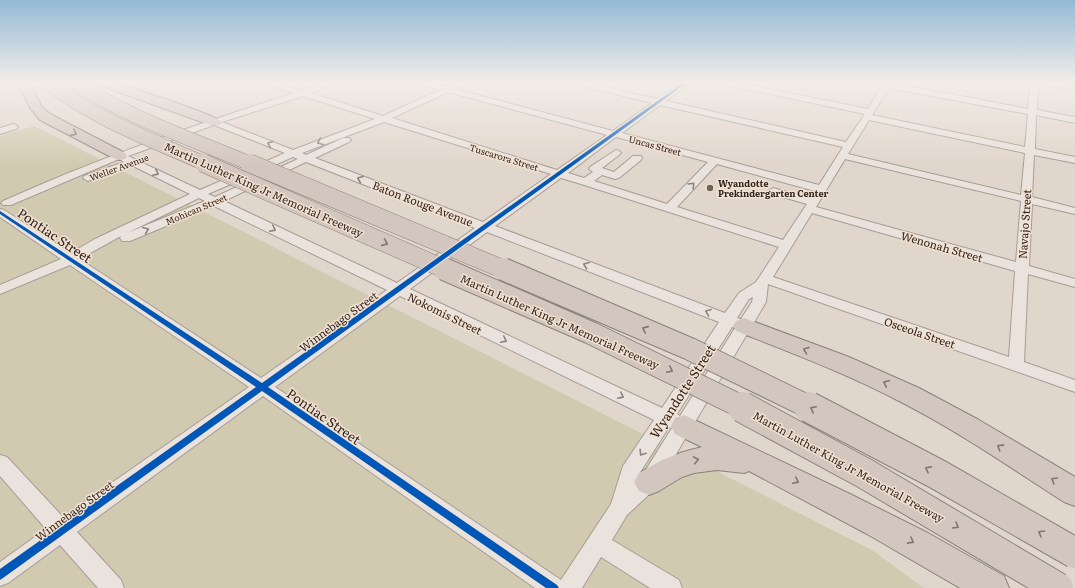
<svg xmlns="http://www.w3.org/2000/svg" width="1075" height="588" font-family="Literata,serif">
<rect width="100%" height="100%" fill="#e1d6cc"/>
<path fill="#d2cab0" d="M34 126 872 550 924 588H0V136Z"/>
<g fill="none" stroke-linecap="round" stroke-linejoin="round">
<g stroke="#a69c95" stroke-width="2">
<path id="minor" d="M119 82H134L143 85 153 82H168L143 89Z
M263 82H276L302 91 327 82H339L311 93 383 116 440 90 414 82H428L446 87 457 82H468L455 89 613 131 652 103 567 82H583L657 99 681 82H691L666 101 846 142 865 114 722 84 718 82H735L868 109 882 86 868 82H893L892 83 1028 109 1030 82H1055L1075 86V90L1038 84 1037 110 1075 117V123L1036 115 1035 149 1075 157V163L1034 155 1032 197 1075 208V214L1032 204 1029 266 1075 279V287L1028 274 1024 362 1075 380V392L768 284 766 302 656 488 627 515 612 540 679 580 682 588H650L601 557 582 588H535L263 396 77 532 121 580 124 588H98L60 545 8 583 0 586V562L46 529 0 476V455L7 457 63 517 249 387 70 265 0 294V285L61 259 0 217V209L4 210 71 253 95 239 190 194 133 166 88 181 83 178 84 176 124 162 119 159 11 205H3L1 203 3 201C98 158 195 125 294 93ZM889 88 1028 114 1025 147 872 115ZM448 92 607 135 557 170 392 118ZM303 96 375 119 293 150 222 122ZM660 105 843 147 819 185 622 133ZM869 120 1025 153 1021 195 848 154ZM384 122 551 174 483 222 315 158 349 142 351 140 349 138H343L306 155 302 153ZM214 125 285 153 200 190 128 156ZM616 137 708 162 667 204 594 181 602 175 615 179 619 178 641 160 642 158 641 156H633L614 172 602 168 619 155 621 153 619 151 616 150 590 167 589 169 593 172 584 178 568 173ZM293 157 298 159 215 197 208 194ZM845 159 1021 201 1016 262 816 207ZM306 162 475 228 397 283 224 201ZM717 164 815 191 811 198 773 188 768 191 769 193 807 204 783 240 677 207ZM561 178 581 184 779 247 756 282 739 293 725 313 495 226ZM199 198 205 201 127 233ZM214 206 387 290 261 378 81 260 83 257 121 236 120 238 122 241H130ZM812 213 1015 271 1009 357 773 277ZM487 232 719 322 662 408 410 289ZM400 296 654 420 623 466 611 504 561 580 275 387ZM753 297 752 302 741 319 737 318 749 299ZM732 327 735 328 680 416 677 414ZM669 427 672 428 642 476 638 480 639 474Z
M13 124 16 125 18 127 16 129 0 134V128Z"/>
</g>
<g stroke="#8b827c" stroke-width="2">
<path id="highway" d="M17 82H29L42 107 50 114 125 153 127 156 125 159 120 160 115 159 40 120 31 109Z
M94 82C100 82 107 81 113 83 126 85 218 116 222 122L220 125H210L96 84Z
M744 318 849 357 919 388 979 420 1075 477V506L1064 502C1011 468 958 431 901 402 848 374 792 353 736 331L733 326 736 321Z
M684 415 850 494 928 533 1004 576 1009 588H960L867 534 749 471 744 473 717 470 694 473 682 477 659 491 649 495 639 491 634 482 639 473 662 460 683 452 702 447 675 434 671 426 675 418Z"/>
</g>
<use href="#minor" fill="#eae3dd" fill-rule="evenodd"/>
<use href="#highway" fill="#d3c6be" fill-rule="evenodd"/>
<g stroke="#8b827c" stroke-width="15" stroke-linecap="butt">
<path id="highway-bridge-far3" d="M47 82C95 119 151 140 206 164
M75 82C128 118 192 139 251 164"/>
</g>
<g stroke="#8b827c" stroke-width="19" stroke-linecap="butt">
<path id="highway-bridge-far2" d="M203 163 447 270
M249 163 505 270"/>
</g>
<g stroke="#8b827c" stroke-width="24" stroke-linecap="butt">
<path id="highway-bridge-far1" d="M444 269 591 333 744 408
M503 269 690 349 811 408"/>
</g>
<g stroke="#8b827c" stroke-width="32" stroke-linecap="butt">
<path id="highway-bridge" d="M742 407 864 473 1058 588
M809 407 937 474 1075 553"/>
</g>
<use href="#highway-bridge-far3" stroke="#d3c6be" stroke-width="14"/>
<use href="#highway-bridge-far2" stroke="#d3c6be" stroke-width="18"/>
<use href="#highway-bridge-far1" stroke="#d3c6be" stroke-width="22"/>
<use href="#highway-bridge" stroke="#d3c6be" stroke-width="30"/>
<g stroke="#f1e1d2" stroke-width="2">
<path id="cycleway" d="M684 82H688L268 387 557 585 559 588H546L262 391 3 578 0 580V569L256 387 0 214V211L262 383Z"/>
</g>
<use href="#cycleway" fill="#0057b8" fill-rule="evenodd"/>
</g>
<defs><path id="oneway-chevron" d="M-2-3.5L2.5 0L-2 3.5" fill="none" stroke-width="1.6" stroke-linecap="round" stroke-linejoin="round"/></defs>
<g stroke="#83756e">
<use href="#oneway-chevron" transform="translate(74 133) rotate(27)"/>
<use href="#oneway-chevron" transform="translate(385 243) rotate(24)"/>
<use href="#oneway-chevron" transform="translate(645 329) rotate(-156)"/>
<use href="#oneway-chevron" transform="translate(806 350) rotate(-159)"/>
<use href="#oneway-chevron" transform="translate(670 370) rotate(25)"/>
<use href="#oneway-chevron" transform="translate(886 383) rotate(-155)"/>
<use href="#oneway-chevron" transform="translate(813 409) rotate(-154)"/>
<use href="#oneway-chevron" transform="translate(1000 447) rotate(-147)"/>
<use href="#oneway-chevron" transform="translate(696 460) rotate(-10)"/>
<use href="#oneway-chevron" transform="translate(928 469) rotate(-152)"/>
<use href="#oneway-chevron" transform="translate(1054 480) rotate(-149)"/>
<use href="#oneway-chevron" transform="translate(796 481) rotate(26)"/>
<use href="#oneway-chevron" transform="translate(956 526) rotate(31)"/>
<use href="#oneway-chevron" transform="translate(1041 533) rotate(-150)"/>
<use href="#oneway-chevron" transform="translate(911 541) rotate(29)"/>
</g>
<g stroke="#8e847e">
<use href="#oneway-chevron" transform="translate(320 142) rotate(158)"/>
<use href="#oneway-chevron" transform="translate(270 144) rotate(-158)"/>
<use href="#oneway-chevron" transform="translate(156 173) rotate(26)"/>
<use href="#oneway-chevron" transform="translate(360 179) rotate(-159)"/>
<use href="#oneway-chevron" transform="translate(692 185) rotate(-46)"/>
<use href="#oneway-chevron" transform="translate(273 229) rotate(26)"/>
<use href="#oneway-chevron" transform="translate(146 230) rotate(-22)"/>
<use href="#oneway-chevron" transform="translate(586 265) rotate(-159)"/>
<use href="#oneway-chevron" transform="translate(708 312) rotate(-159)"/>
<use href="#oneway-chevron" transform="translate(504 340) rotate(26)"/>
<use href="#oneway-chevron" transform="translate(621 396) rotate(26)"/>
<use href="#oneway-chevron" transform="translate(642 453) rotate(123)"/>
</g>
<linearGradient id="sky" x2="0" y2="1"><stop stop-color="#94bad5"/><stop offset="0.5" stop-color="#f2ede8"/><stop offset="1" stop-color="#f2ede8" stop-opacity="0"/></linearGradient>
<rect width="1075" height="165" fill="url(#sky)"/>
<circle fill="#70625c" stroke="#f1e1d2" stroke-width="1.5" cx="710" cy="188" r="4"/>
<g text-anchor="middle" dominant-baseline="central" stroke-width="3" stroke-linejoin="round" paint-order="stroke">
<g font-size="9" fill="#33241f" stroke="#f1e1d2">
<text transform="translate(655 145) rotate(15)">Uncas Street</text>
<text transform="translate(504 157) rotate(17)">Tuscarora Street</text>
<text transform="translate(119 167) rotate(-20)">Weller Avenue</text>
<text transform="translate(196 209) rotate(-23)">Mohican Street</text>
</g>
<g font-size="9" font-weight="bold" fill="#33241f" stroke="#f1e1d2" text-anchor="start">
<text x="718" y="183">Wyandotte<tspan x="718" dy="10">Prekindergarten Center</tspan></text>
</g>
<g font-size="11" fill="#33241f" stroke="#f1e1d2">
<text transform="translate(264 189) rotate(24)">Martin Luther King Jr Memorial Freeway</text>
<text transform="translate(423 203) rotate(21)">Baton Rouge Avenue</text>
<text transform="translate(1024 224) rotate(-86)">Navajo Street</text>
<text transform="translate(942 246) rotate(16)">Wenonah Street</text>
<text transform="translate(445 313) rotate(26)">Nokomis Street</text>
<text transform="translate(338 321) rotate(-36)">Winnebago Street</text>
<text transform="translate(560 321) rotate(24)">Martin Luther King Jr Memorial Freeway</text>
<text transform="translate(920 332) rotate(19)">Osceola Street</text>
<text transform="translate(849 466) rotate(29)">Martin Luther King Jr Memorial Freeway</text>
<text transform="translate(74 510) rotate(-36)">Winnebago Street</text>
</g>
<g font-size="13" fill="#33241f" stroke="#f1e1d2">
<text transform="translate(55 235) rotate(34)">Pontiac Street</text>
<text transform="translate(682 391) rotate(-57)">Wyandotte Street</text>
<text transform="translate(324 416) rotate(35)">Pontiac Street</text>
</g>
</g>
</svg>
